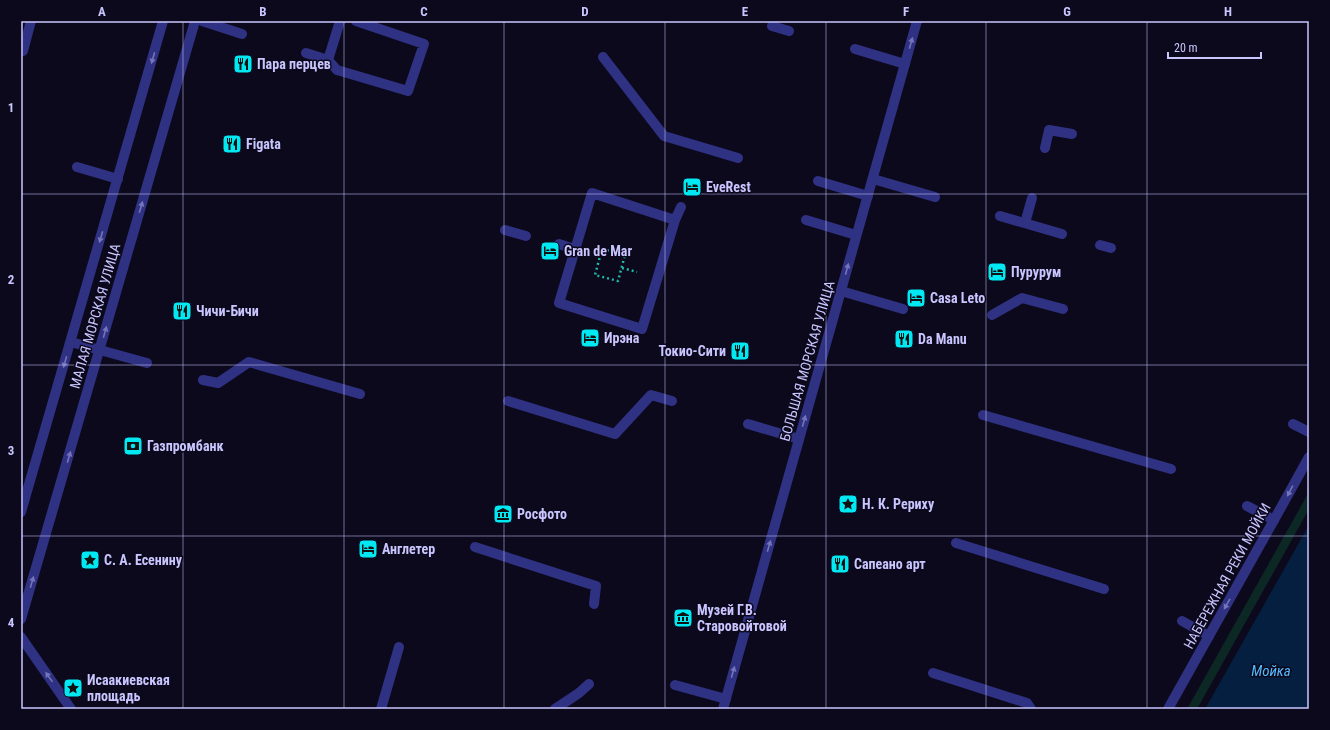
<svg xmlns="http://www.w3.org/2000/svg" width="1330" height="730" font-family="'Roboto Condensed',sans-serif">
<rect width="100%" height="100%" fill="#0c091d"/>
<path fill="#0c2825" d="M1309 492V509L1197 709H1187Z"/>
<path fill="#051f40" d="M1309 525V709H1205Z"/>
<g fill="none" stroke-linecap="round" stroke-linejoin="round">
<path stroke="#1fb9a7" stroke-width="2.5" stroke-dasharray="2 3" stroke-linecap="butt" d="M602 249 625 255 618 281 595 275Z
M622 268 637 272"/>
<path stroke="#2f3182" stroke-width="10" d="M202 21 242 34
M774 21 772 26 789 31
M855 49 905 64
M23 51 31 21
M306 53 328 60 337 70 408 91 424 44 356 21
M603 57 664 136 738 158
M328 60 340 21
M1045 148 1049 130 1072 134
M77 167 118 179
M873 179 935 197
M818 181 868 196
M1000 216 1062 234
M675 220 592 193 559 303 642 329 675 220 681 207
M806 220 856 235
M1025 223 1032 198
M505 230 526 236
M559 244 574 249
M1100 245 1111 248
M841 291 903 309
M992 315 1022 298 1063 309
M71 342 147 363
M203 380 218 383 249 362 360 394
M508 401 615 434 651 395 672 401
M983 415 1171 469
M748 424 799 439
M1293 424 1309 432
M1247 506 1274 520
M956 543 1104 589
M475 547 596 586 594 604
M1182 621 1209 636
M933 673 1027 703 1031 709
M675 685 726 699
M381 709 399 647
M555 709 579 693 589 684"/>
<path stroke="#2f3182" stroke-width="10" d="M21 619 195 21
M21 637 71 709
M1168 709 1274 520 1309 457"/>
<path stroke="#2f3182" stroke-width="10" d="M21 512 163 21
M723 709 917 21"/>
</g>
<defs><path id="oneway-solid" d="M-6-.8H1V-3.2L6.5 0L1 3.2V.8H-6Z"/></defs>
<g fill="#7474ba">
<use href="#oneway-solid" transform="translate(911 43) rotate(-74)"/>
<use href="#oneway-solid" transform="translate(153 58) rotate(106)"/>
<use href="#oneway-solid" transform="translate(141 207) rotate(-74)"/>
<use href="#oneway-solid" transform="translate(101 237) rotate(106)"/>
<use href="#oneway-solid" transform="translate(847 269) rotate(-75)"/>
<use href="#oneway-solid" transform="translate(105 332) rotate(-74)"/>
<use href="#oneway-solid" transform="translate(65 362) rotate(106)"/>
<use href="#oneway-solid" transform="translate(804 421) rotate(-74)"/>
<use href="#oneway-solid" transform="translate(69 457) rotate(-74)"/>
<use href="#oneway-solid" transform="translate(1290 491) rotate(118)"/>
<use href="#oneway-solid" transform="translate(769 546) rotate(-74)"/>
<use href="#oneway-solid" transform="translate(32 582) rotate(-74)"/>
<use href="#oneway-solid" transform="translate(1227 604) rotate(120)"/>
<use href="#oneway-solid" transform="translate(733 672) rotate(-74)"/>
<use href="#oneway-solid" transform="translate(49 677) rotate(-125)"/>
</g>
<path fill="none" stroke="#c9c6ff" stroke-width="1" stroke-opacity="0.55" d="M183 21V709M344 21V709M504 21V709M665 21V709M826 21V709M986 21V709M1147 21V709M21 194H1309M21 365H1309M21 536H1309"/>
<defs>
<g id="restaurant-square" transform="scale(1)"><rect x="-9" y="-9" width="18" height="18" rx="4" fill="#00e8f1" stroke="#0c091d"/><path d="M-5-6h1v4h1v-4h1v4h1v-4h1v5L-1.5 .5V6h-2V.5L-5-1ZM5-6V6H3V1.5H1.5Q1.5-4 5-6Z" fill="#111"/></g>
<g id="hotel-square" transform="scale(1)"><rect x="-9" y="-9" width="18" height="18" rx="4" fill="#00e8f1" stroke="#0c091d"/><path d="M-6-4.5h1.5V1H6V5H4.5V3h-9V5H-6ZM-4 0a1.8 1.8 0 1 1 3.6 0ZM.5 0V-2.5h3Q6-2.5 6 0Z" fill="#111"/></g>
<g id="bank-square" transform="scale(1)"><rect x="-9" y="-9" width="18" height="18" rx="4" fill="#00e8f1" stroke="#0c091d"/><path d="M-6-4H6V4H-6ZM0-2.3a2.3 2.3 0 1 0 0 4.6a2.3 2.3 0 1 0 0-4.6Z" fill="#111"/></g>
<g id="sight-square" transform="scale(1)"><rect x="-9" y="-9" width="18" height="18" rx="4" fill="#00e8f1" stroke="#0c091d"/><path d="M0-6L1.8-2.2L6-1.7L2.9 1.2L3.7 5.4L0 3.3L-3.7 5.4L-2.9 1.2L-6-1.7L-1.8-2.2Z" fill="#111"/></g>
<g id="museum-square" transform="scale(1)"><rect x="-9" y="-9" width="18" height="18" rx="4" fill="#00e8f1" stroke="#0c091d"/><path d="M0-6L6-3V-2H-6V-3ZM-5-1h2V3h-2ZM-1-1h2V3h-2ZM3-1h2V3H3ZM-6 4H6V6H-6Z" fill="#111"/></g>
</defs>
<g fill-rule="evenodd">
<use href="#restaurant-square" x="243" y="64"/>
<use href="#restaurant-square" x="232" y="144"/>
<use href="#hotel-square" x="692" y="187"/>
<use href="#hotel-square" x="550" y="251"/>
<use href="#hotel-square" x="997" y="272"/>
<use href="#hotel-square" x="916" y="298"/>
<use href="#restaurant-square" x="182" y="311"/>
<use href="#hotel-square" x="590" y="338"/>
<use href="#restaurant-square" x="904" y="339"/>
<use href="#restaurant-square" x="740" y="351"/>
<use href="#bank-square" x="133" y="446"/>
<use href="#sight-square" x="848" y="504"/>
<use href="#museum-square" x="503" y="514"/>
<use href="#hotel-square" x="368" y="549"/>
<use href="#sight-square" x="90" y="560"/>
<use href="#restaurant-square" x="840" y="564"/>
<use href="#museum-square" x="683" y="618"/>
<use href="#sight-square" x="73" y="688"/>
</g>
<g text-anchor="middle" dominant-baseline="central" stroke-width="3" stroke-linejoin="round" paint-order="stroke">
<g font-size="14" font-weight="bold" fill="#c9c6ff" stroke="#0c091d" text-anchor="start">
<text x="257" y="64">Пара перцев</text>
<text x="246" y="144">Figata</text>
<text x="706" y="187">EveRest</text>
<text x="564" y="251">Gran de Mar</text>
<text x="1011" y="272">Пурурум</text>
<text x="930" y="298">Casa Leto</text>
<text x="196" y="311">Чичи-Бичи</text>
<text x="604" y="338">Ирэна</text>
<text x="918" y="339">Da Manu</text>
<text x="726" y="351" text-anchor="end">Токио-Сити</text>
<text x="147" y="446">Газпромбанк</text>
<text x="862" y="504">Н. К. Рериху</text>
<text x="517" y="514">Росфото</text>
<text x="382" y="549">Англетер</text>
<text x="104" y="560">С. А. Есенину</text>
<text x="854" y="564">Сапеано арт</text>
<text x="697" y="610">Музей Г.В.<tspan x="697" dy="16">Старовойтовой</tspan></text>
<text x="87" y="680">Исаакиевская<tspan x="87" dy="16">площадь</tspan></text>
</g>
<g font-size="14" fill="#c9c6ff" stroke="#0c091d">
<text transform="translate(95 316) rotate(-74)">МАЛАЯ МОРСКАЯ УЛИЦА</text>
<text transform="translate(807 361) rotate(-74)">БОЛЬШАЯ МОРСКАЯ УЛИЦА</text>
<text transform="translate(1227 576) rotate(-61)">НАБЕРЕЖНАЯ РЕКИ МОЙКИ</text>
</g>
<g font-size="15" font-style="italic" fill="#54baff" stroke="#0c091d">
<text x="1271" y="671">Мойка</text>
</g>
</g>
<rect width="1330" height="730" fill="none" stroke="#0c091d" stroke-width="44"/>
<path d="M1168 52v6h93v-6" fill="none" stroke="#c9c6ff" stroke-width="2"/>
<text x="1174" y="52" font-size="12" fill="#c9c6ff" stroke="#0c091d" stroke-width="3" paint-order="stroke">20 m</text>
<rect x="22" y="22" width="1286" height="686" fill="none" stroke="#c9c6ff" stroke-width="1.5"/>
<g font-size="13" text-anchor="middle" font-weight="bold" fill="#c9c6ff">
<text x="102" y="16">A</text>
<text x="263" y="16">B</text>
<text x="424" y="16">C</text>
<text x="585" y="16">D</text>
<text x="745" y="16">E</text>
<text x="906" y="16">F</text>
<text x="1067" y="16">G</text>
<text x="1228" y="16">H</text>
<text x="11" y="112">1</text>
<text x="11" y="284">2</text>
<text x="11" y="455">3</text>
<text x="11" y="627">4</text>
</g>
</svg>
